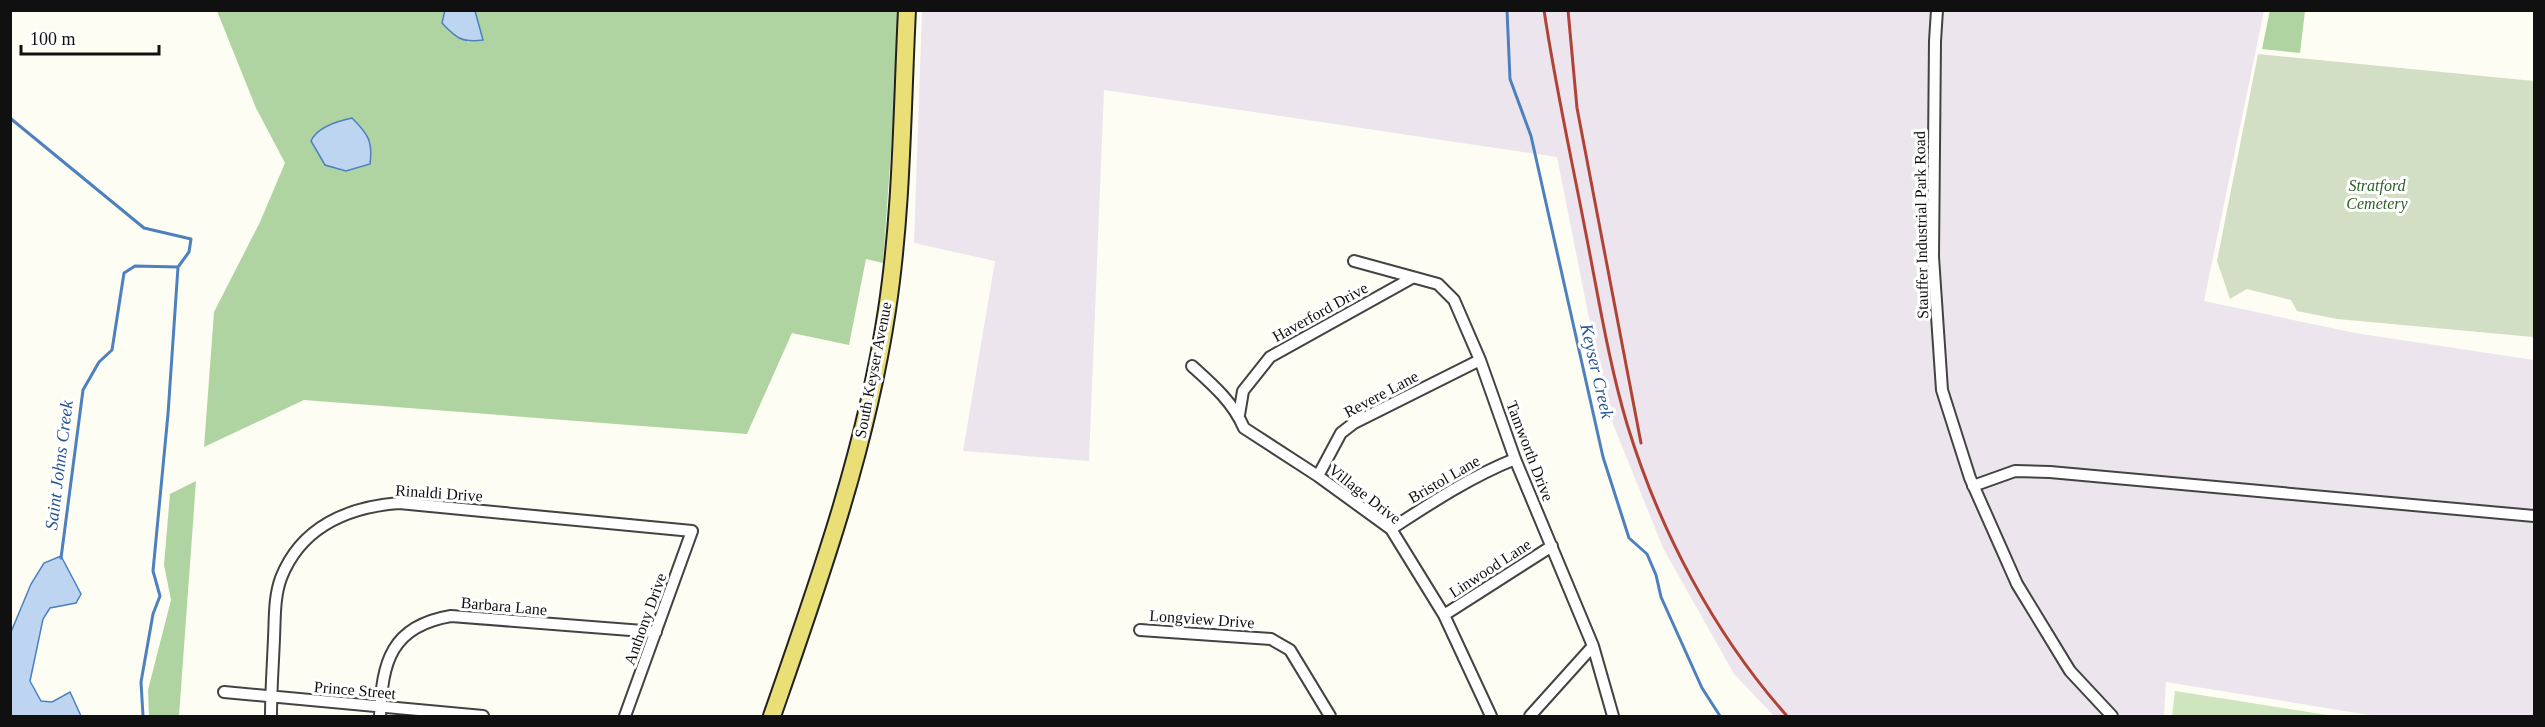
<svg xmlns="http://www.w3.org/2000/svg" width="2545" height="727" font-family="'Times New Roman',serif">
<rect width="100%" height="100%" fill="#fefdf3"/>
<path fill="#ede5ed" d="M922 11H2264L2204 301 2355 333 2534 360V716H2375L2166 682 2164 716H1774L1734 674 1663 548 1607 409 1557 157 1104 90 1089 461 963 451 995 261 914 243Z"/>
<path fill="#cee5c0" d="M2175 691 2334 716H2172Z"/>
<path fill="#b0d4a1" d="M2270 10 2305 11 2300 53 2262 49Z
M217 11H445L442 23 468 42 483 40 475 11H901L883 263 866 259 849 345 792 333 747 434 304 400 204 447 214 312 260 222 285 163 256 108Z
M196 481 179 716H149L148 690 171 600 164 565 170 494Z"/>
<path fill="#d3dfc5" d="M2258 54 2534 81 2533 337 2337 319 2297 311 2291 300 2247 289 2230 299 2217 261Z"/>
<path fill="#bdd5f0" stroke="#4c80bf" stroke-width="1.5" d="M445 10 475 11 483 40C462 43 456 38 442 23Z
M352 118C368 134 373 141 370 164L346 171 325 165 311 141C317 127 338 121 352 118Z
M61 556 81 594 76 603 50 608 43 619 30 681 41 701 52 702 70 692 81 716H11V632L31 584 44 563Z"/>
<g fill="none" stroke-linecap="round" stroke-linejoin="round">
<path stroke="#4c80bf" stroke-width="3" d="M1507 10 1510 79 1531 136 1603 457 1629 538 1647 554 1656 575 1661 597 1702 688 1720 716
M10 118 144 228 191 239 189 252 178 267
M61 558 83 390 99 362 112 350 124 273 135 266 178 267
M143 716 141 682 153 614 160 596 153 571 168 414 178 267"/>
<g stroke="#434343" stroke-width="14">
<path id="minor" d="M1937 10 1935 41 1933 257 1942 390 1970 478 2017 584 2070 671 2112 716
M1354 261 1438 284 1454 300 1480 360 1515 459 1593 646 1613 716
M1192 366C1212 384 1233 402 1244 428L1318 476 1391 529 1444 615 1491 716
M1239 415 1243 391 1270 357 1412 278
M1318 476 1341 433 1354 423 1480 360
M1973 486 2015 471 2050 472 2534 516
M1391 529C1431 503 1470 477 1515 459
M1444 615 1552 546
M1140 630 1271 639 1290 650 1330 716
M224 692 483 716
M271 716C271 690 273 664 274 638 275 618 274 597 281 578 301 527 348 507 399 503L692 531 625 716
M380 716C382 662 391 626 451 616L656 632
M1530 716 1593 646"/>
</g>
<g stroke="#212121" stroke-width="20">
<path id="primary" d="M772 716C818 584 866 450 887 310 902 211 902 110 907 10"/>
</g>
<use href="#minor" stroke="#fff" stroke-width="10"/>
<use href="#primary" stroke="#eadf77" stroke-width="16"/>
<path stroke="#b14236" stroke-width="3" d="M1544 10C1555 84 1571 156 1585 229 1598 294 1608 360 1627 424 1659 529 1714 634 1787 716
M1568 10 1577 108 1641 443"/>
</g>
<g text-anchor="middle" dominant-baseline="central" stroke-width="6" stroke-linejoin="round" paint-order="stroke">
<g font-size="16" font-style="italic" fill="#2a6126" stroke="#fff">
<text x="2377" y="185">Stratford<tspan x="2377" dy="18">Cemetery</tspan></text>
</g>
<g font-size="16" fill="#101010" stroke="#fff">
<text transform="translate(1921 225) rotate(-91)">Stauffer Industrial Park Road</text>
<text transform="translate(1320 312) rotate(-29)">Haverford Drive</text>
<text transform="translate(873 370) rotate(-79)">South Keyser Avenue</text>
<text transform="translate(1381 394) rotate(-28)">Revere Lane</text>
<text transform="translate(1530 451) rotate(69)">Tamworth Drive</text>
<text transform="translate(1444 479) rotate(-30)">Bristol Lane</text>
<text transform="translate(439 493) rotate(4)">Rinaldi Drive</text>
<text transform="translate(1365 494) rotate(38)">Village Drive</text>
<text transform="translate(1490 568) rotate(-33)">Linwood Lane</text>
<text transform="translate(504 606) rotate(5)">Barbara Lane</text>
<text transform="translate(645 619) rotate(-70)">Anthony Drive</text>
<text transform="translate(1202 619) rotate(4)">Longview Drive</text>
<text transform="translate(355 690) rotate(5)">Prince Street</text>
</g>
<g font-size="18" font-style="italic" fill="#255495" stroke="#fff">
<text transform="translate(1597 371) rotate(77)">Keyser Creek</text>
<text transform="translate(59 465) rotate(-83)">Saint Johns Creek</text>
</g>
</g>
<rect width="2545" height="727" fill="none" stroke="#101010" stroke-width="24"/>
<path d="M21 45v9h138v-9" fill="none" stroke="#101010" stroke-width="3"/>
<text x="30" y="45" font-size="18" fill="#101010" stroke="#ffffff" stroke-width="4.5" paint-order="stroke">100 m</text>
</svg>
